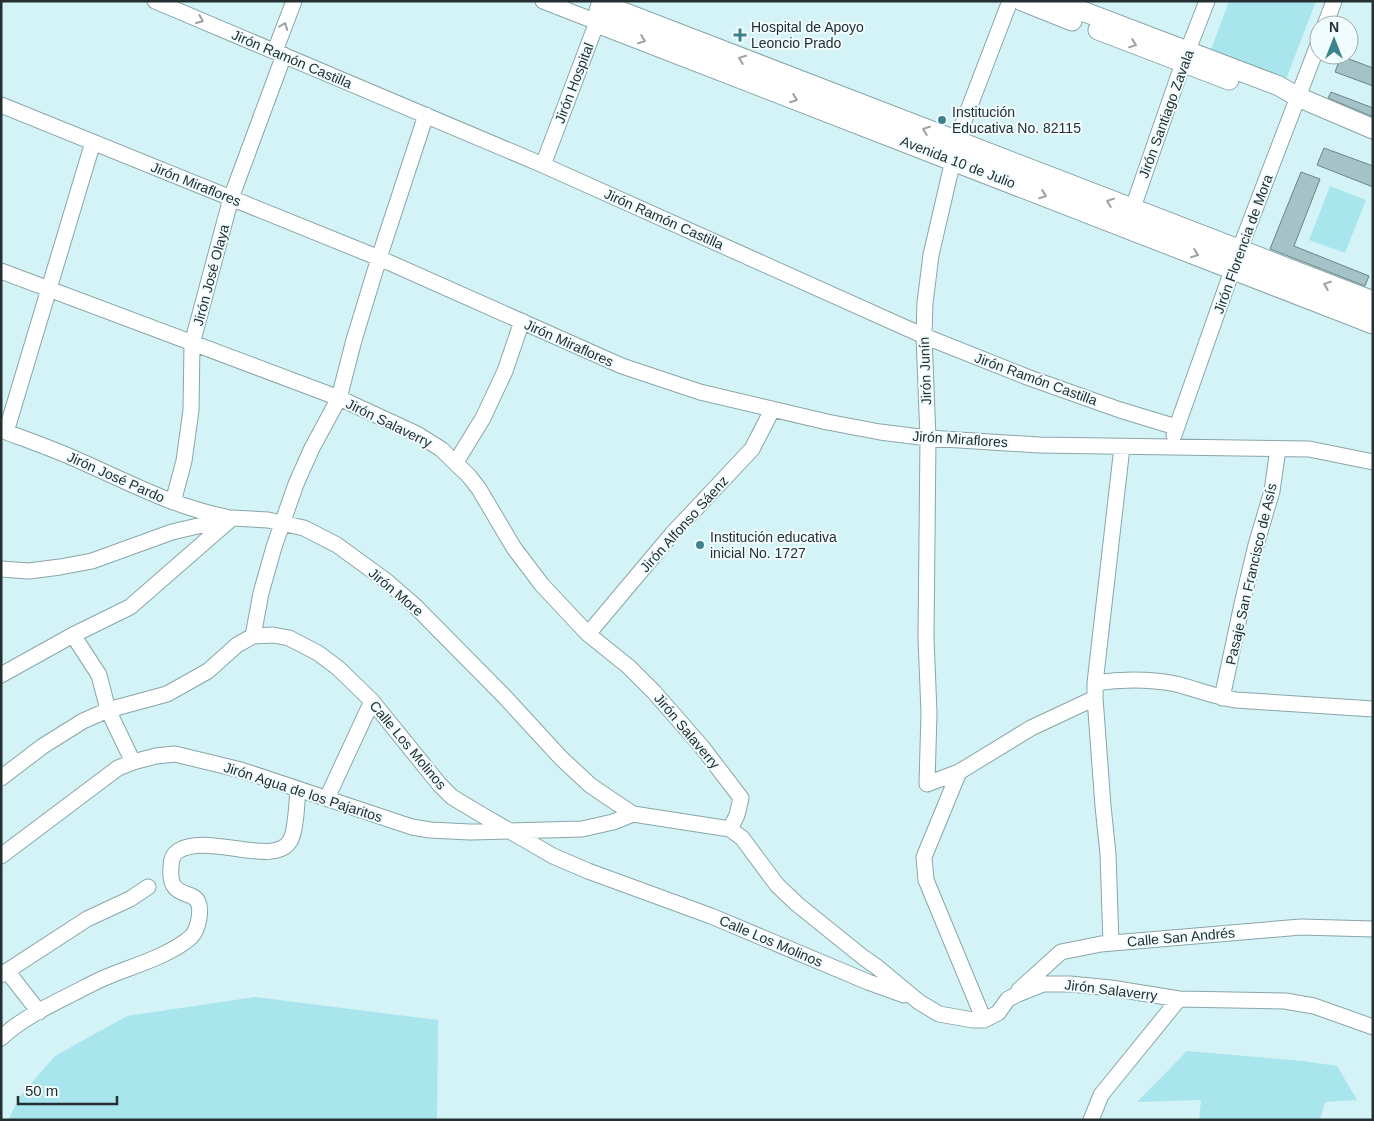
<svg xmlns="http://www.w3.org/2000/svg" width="1374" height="1121" font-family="Helvetica,sans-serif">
<rect width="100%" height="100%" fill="#d4f3f7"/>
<path fill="#a8e5ed" d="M1229 1H1316L1285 82 1209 55Z
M1330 186 1366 200 1345 253 1309 240Z
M255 997 438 1020 437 1120H8L21 1095 55 1056 127 1016Z
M1187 1051 1303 1061 1337 1066 1357 1100 1325 1102 1320 1120H1199L1201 1100 1137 1102Z"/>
<path fill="#a5c2c6" stroke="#698588" d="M1341 56 1373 68V86L1335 72Z
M1331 92 1373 108V117L1328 98Z
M1324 148 1373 166V187L1317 165Z
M1301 172 1320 179 1294 246 1369 276 1365 286 1270 249Z"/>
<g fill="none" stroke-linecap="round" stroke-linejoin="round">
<g stroke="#89a6a9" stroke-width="17">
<path id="minor" d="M155 1 543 165 924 336 1027 377 1120 410 1176 427
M543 1 597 22 543 165
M1010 1 956 142 953 160 931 255 925 303 924 336 928 438 926 638 929 713 927 784 959 772 1031 728 1095 698V683C1122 679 1149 679 1176 684 1196 689 1215 697 1236 700L1373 709
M1325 25 1334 1
M275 51 294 1
M1 105 379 258 622 366 700 392 827 422 880 432 928 438 1039 445 1309 449 1373 462
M1129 219 1183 63 1207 1
M1 271 339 398 417 434 441 449 469 476 479 489 514 548 542 585 588 634 629 667 654 692 702 747 741 798 737 815 730 829
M1 430C27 440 54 449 80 461 128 482 174 507 226 517
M6 432 93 142
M1174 435 1239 251 1319 42
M456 462 483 418 505 371 522 321
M173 502 184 461 191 410 192 344 231 198 284 55
M1 569 29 571 60 567 92 561 172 532 232 518 268 520 304 528 337 545 385 580 415 606 504 696 561 758 590 785 609 798 633 814 730 829 742 838 777 885 797 904 864 958 877 967 919 1002 939 1014 973 1020H984L998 1013 1008 999 1018 994 1043 984H1070L1111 988 1179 999 1285 1001 1314 1006 1373 1027
M588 634 672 534 752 449 772 410
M73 635 99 675 108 710 133 762
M253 636 261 593 274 547 296 484 312 448 339 398 354 340 379 258 426 115
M1 675 73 635 130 607 231 519
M1095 683 1122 447
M1095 698 1103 806 1108 854 1111 943
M1222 698 1242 604 1256 545 1272 491 1278 449
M959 772 924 857 926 880 984 1020
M1 778 43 746 83 721 108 710 167 694 208 671 237 645 253 636 273 635 289 638 318 653 338 668 372 701 439 784 452 797 482 815 553 856 588 871 711 916 868 982 904 995
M327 798 372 701
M1 856 118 768 133 762 156 756 175 754 241 770 412 827 430 830 470 832 582 829 613 822 633 814
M7 971 39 1012
M1 975 87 919 130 899 148 887
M1019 990 1061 952 1101 944 1301 927 1373 929
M1 1038C21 1019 48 1006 72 994 84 988 96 981 109 976 136 965 169 956 191 937 198 930 202 911 198 902 192 889 168 900 171 867 171 861 172 855 178 851 207 832 274 868 290 841 296 832 297 800 298 789
M1091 1120 1101 1095 1179 999"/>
</g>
<g stroke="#89a6a9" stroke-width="21">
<path id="major" d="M1022 1 1072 21
M1056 1 1279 86 1298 97 1373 129
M1098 30 1229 80"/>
</g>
<g stroke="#89a6a9" stroke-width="23">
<path id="highway" d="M603 1 597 22 1373 323
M602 5 1373 302"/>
</g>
<use href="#minor" stroke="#fff" stroke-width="15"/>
<use href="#major" stroke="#fff" stroke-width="19"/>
<use href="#highway" stroke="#fff" stroke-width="21"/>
</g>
<defs><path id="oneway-chevron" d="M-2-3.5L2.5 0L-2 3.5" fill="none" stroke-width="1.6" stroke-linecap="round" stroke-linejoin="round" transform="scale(1.25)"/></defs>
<g stroke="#9ca1a2">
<use href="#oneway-chevron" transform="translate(200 20) rotate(23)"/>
<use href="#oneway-chevron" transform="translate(284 26) rotate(-69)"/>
<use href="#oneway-chevron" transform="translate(642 40) rotate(21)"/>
<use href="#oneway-chevron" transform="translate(1133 44) rotate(21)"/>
<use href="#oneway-chevron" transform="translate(742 59) rotate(-159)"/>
<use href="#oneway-chevron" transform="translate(794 99) rotate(21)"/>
<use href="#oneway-chevron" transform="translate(926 130) rotate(-159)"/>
<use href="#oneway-chevron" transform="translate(1043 195) rotate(21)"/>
<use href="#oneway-chevron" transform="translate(1110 202) rotate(-159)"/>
<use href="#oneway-chevron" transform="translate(1195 254) rotate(21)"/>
<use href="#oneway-chevron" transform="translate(1327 285) rotate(-159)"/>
</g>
<g fill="#3c838b" stroke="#f0fcfe" stroke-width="2">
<path d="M737.5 27.5h5v5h5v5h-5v5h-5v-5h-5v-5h5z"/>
<circle cx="942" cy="120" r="5"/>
<circle cx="700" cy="545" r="5"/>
</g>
<g text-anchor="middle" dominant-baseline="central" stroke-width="4" stroke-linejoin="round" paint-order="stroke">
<g font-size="14" fill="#232f30" stroke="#f0fcfe" text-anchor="start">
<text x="751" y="27">Hospital de Apoyo<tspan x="751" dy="16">Leoncio Prado</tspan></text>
<text x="952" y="112">Institución<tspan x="952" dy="16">Educativa No. 82115</tspan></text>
<text x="710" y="537">Institución educativa<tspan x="710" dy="16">inicial No. 1727</tspan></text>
</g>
<g font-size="14" fill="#232f30" stroke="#f0fcfe">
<text transform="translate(292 59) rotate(23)">Jirón Ramón Castilla</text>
<text transform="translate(574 83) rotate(-69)">Jirón Hospital</text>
<text transform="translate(1166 114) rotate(-70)">Jirón Santiago Zavala</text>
<text transform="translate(958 162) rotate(21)">Avenida 10 de Julio</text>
<text transform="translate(196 184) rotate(22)">Jirón Miraflores</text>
<text transform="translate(664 219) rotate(24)">Jirón Ramón Castilla</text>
<text transform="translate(1243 244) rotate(-70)">Jirón Florencia de Mora</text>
<text transform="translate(211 275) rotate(-75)">Jirón José Olaya</text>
<text transform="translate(569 343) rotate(24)">Jirón Miraflores</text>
<text transform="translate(925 371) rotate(-92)">Jirón Junín</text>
<text transform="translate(1036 379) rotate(20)">Jirón Ramón Castilla</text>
<text transform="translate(389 423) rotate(26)">Jirón Salaverry</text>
<text transform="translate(960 439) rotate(4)">Jirón Miraflores</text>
<text transform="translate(116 477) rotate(24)">Jirón José Pardo</text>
<text transform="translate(684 524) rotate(-48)">Jirón Alfonso Sáenz</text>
<text transform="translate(1251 574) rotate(-77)">Pasaje San Francisco de Asís</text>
<text transform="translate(396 592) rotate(40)">Jirón More</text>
<text transform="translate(687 731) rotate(50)">Jirón Salaverry</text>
<text transform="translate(408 745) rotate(50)">Calle Los Molinos</text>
<text transform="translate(303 792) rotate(18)">Jirón Agua de los Pajaritos</text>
<text transform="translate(1181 937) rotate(-5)">Calle San Andrés</text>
<text transform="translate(771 941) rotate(23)">Calle Los Molinos</text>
<text transform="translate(1111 990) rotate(7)">Jirón Salaverry</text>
</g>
</g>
<rect width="1374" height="1121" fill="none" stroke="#232f30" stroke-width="5"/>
<g transform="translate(1334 40)"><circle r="24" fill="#f0fcfe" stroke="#9eaaac"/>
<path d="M0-4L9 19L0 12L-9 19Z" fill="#3c838b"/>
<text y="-8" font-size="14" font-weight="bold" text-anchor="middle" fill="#232f30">N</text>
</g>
<path d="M18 1096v8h99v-8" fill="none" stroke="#232f30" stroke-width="2.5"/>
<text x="25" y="1096" font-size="15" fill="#232f30" stroke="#f0fcfe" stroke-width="4" paint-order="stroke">50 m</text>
</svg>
